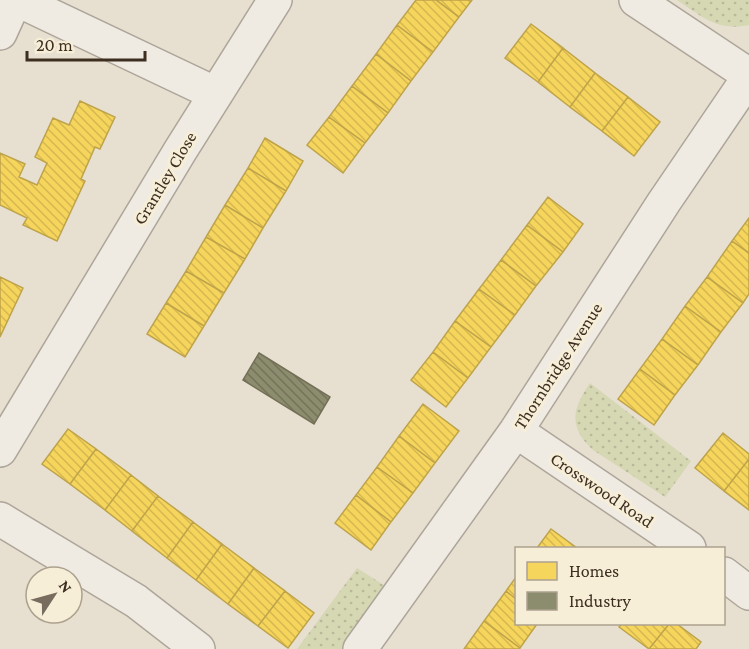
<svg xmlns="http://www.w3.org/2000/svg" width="749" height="649" font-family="'Crimson Pro',serif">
<defs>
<pattern id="grass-dots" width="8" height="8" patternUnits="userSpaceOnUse" patternTransform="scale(1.5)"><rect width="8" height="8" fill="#d6d7b3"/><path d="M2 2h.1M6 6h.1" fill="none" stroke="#b9b99a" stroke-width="1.8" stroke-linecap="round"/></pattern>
<pattern id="homes-back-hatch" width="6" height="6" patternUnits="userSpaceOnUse" patternTransform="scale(1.5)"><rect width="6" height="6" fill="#f6d55c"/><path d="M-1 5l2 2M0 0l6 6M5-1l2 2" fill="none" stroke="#d4b750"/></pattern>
<pattern id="industry-back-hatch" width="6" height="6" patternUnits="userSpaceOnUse" patternTransform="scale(1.5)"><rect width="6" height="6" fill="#8c8c6e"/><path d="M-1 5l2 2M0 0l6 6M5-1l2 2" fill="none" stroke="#74735a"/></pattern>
</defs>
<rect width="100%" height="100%" fill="#e7e0d1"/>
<path fill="url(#grass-dots)" d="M677 0H749V25C718 32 701 16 677 0Z
M590 383 691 461 665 497 593 450C568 427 572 409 590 383Z
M357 568 390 589 345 649H297Z"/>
<path fill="url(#homes-back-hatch)" stroke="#bea34a" stroke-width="1.5" d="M416 0H436L459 17 433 52 397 25Z
M436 0H472L459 17Z
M531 24 563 48 538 82 505 58Z
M397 25 433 52 411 81 376 54Z
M563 48 595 73 570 107 538 82Z
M376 54 411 81 388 113 352 86Z
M595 73 628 97 602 131 570 107Z
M352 86 388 113 365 143 329 117Z
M628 97 660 122 634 156 602 131Z
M80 101 115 117 100 149 95 147 81 179 85 181 57 241 23 225 27 218 0 205V153L25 164 19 177 37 185 47 163 35 157 53 118 69 125Z
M329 117 365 143 343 173 307 145Z
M265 138 303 161 286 191 248 168Z
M248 168 286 191 263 228 225 205Z
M548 197 583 224 563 252 527 225Z
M225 205 263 228 245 259 206 237Z
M749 218V253L732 241Z
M527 225 563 252 536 286 501 260Z
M206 237 245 259 224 293 186 271Z
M732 241 749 253V294L743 303 707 277Z
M501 260 536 286 515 315 479 289Z
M186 271 224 293 204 326 166 303Z
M0 277 23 288 0 337Z
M707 277 743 303 721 332 685 306Z
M479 289 515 315 491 347 455 321Z
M166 303 204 326 185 357 147 334Z
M685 306 721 332 698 365 662 339Z
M455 321 491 347 468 378 433 352Z
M662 339 698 365 675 395 640 369Z
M433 352 468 378 446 407 411 380Z
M640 369 675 395 654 425 618 399Z
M423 404 459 431 435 463 399 436Z
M68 429 96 449 70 484 42 464Z
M723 433 749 454V459L724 491 695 468Z
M399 436 435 463 413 493 377 467Z
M96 449 131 475 105 510 70 484Z
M749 459V510L724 491Z
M377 467 413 493 391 522 356 495Z
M131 475 158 496 132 531 105 510Z
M356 495 391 522 371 550 335 523Z
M158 496 193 522 167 558 132 531Z
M193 522 222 544 196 580 167 558Z
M551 529 577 548H537Z
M222 544 254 568 228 604 196 580Z
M254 568 285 591 258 626 228 604Z
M516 577V599L506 591Z
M285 591 314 613 288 648 258 626Z
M506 591 516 599V624H537L520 648 484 621Z
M484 621 520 648 519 649H464Z
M622 624H669L649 649 619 627Z
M669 624H677L701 642 696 649H649Z"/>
<path fill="url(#industry-back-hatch)" stroke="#747057" stroke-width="1.5" d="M259 353 330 397 314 424 243 380Z"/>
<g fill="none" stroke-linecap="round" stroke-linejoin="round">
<g stroke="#ada599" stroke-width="36">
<path id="minor" d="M18 0 216 94
M636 0 749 75
M0 33 15 0
M516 431 689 548
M0 450 180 151 275 0
M0 519 136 601 198 649
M724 574 749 593
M360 649 516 431 664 202 749 77"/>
</g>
<use href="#minor" stroke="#efebe3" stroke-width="33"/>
</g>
<g text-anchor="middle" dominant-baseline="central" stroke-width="6" stroke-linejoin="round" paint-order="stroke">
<g font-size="18" fill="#3d2e20" stroke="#f7eed8">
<text transform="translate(165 178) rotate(-59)">Grantley Close</text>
<text transform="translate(558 366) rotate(-57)">Thornbridge Avenue</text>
<text transform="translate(602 490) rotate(34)">Crosswood Road</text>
</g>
</g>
<rect x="515" y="547" width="210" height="78" fill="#f7eed8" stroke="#ada18e" stroke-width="1.5"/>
<rect x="527" y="562" width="30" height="18" fill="#f6d55c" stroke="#ada18e" stroke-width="1.5"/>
<text x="569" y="577" font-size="18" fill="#3d2e20">Homes</text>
<rect x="527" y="592" width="30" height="18" fill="#8c8c6e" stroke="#ada18e" stroke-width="1.5"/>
<text x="569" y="607" font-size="18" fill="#3d2e20">Industry</text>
<g transform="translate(54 595) rotate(54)"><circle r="28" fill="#f7eed8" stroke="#ada18e" stroke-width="1.5"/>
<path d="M0-4.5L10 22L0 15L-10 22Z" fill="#786c5e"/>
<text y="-9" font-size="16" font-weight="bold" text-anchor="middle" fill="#3d2e20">N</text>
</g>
<path d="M27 51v9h118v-9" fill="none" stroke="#3d2e20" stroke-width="3"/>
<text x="36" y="51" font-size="18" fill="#3d2e20" stroke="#f7eed8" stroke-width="4.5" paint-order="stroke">20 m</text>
</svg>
